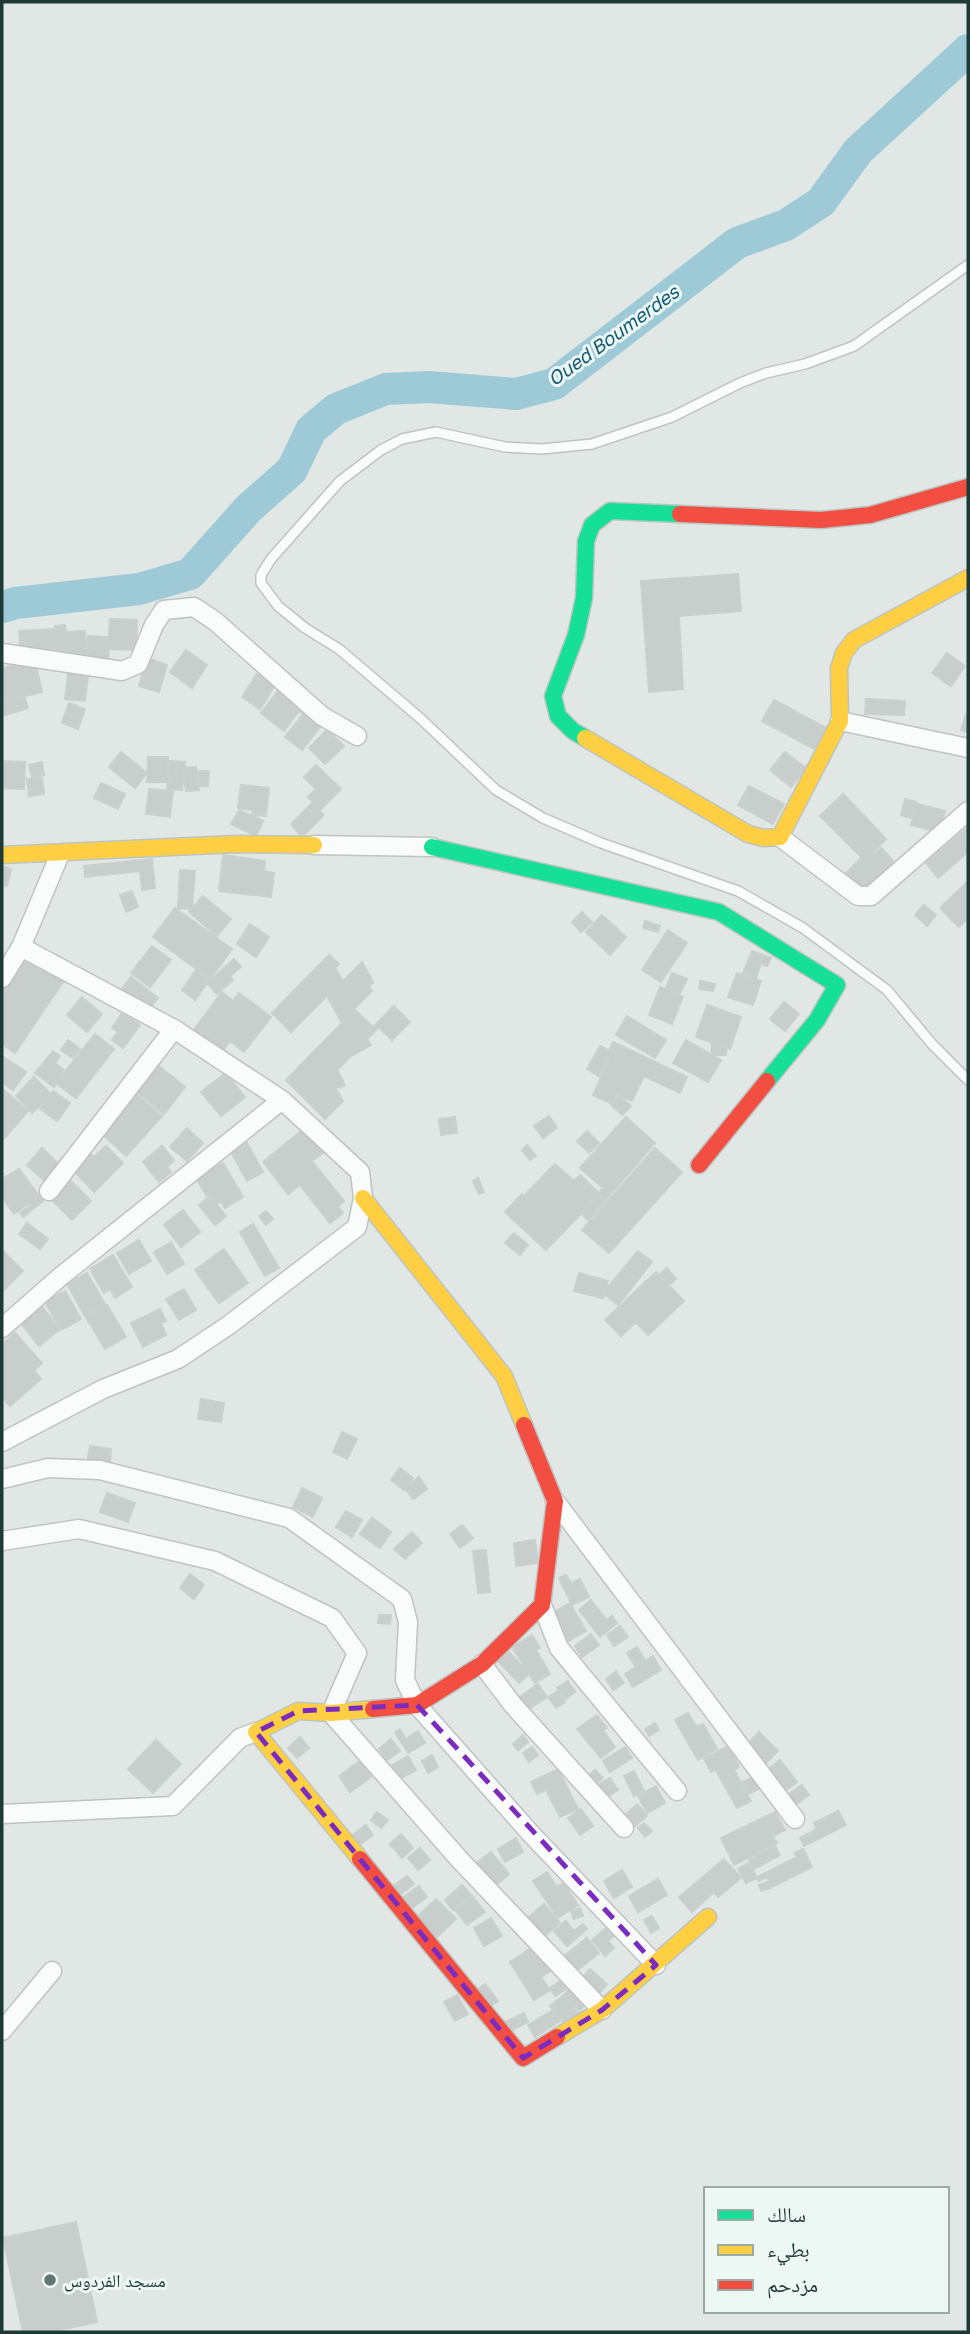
<svg xmlns="http://www.w3.org/2000/svg" width="970" height="2334" font-family="'Golos Text','Noto Naskh Arabic',sans-serif">
<rect width="100%" height="100%" fill="#e0e7e5"/>
<g fill="none" stroke-linecap="round" stroke-linejoin="round">
<path stroke="#9ecad8" stroke-width="32" d="M2 607 16 603 139 589 190 574 249 508 292 470 311 430 336 409 386 389 429 387 516 394 554 384 737 243 786 225 821 202 858 151 968 50"/>
</g>
<path fill="#c7cecc" stroke="#c9d0ce" stroke-width="2" d="M738 574 741 611 679 616 683 689 649 692 641 581Z
M110 619 137 620 136 650 109 649 108 660 86 659 88 636 109 637Z
M65 625 66 632 85 631 86 656 59 658 58 649 20 648 19 631 55 629V626Z
M186 650 207 665 192 688 170 672Z
M947 653 965 666 951 686 932 673Z
M147 658 167 665 159 692 139 686Z
M35 661 42 692 2 702V668Z
M68 674 88 676 85 701 65 699Z
M257 674 275 685 260 709 242 697Z
M280 688 324 722 302 750 285 737 303 714 299 711 284 731 261 713Z
M24 695 28 708 2 716V703Z
M866 699 905 701 904 715 865 714Z
M774 700 826 728 814 749 762 721Z
M69 703 85 709 78 729 62 723Z
M966 714H968V733L961 730Z
M327 730 344 746 325 764 309 748Z
M121 752 147 773 135 788 109 767Z
M785 752 806 768 791 787 770 770Z
M148 757H168V782H147Z
M2 761 25 762 24 789 2 788Z
M170 761 185 762 182 790 167 789Z
M42 762 44 775 32 777 29 765Z
M316 765 341 789 319 811 324 815 302 837 291 824 313 802 308 797 316 789 304 777Z
M196 767 199 790 186 791 183 768Z
M199 771H209L208 786H199Z
M42 777 44 794 29 796 27 779Z
M101 783 125 794 118 809 94 798Z
M241 785 269 788 266 816 252 815 253 810 238 808Z
M749 786 784 804 773 824 738 805Z
M149 789 173 791 170 817 146 814Z
M843 794 886 839 865 861 820 816Z
M905 799 916 802 911 818 901 815Z
M917 804 945 811 939 832 911 825Z
M239 810 263 821 256 836 231 824Z
M968 827V852L938 878 926 863Z
M881 848 899 867 866 894 846 873 861 858 865 863Z
M223 855 265 861 264 871 274 873 271 897 219 891Z
M152 859 155 888 142 890 140 871 85 877 84 866Z
M2 866 11 869 7 886 2 885Z
M180 870 195 871 192 909 178 908Z
M968 881V918L959 927 940 908Z
M132 891 138 907 126 912 120 895Z
M203 896 231 919 217 936 189 912Z
M924 905 936 915 927 926 915 915Z
M175 908 232 949 210 979 153 937Z
M582 912 592 922 581 932 572 922Z
M602 915 626 937 610 955 586 932Z
M645 921 660 926 658 932 643 928Z
M250 924 269 937 256 957 237 944Z
M668 930 687 943 661 982 642 970Z
M152 946 171 960 150 987 131 973Z
M752 951 771 958 767 966 761 964 756 978 743 973Z
M29 953 67 976 15 1053 2 1044V993Z
M329 955 339 964 335 968 343 981 362 962 373 982 369 986 372 991 354 1009 373 1027 394 1006 410 1022 392 1040 379 1027 367 1039 371 1045 351 1056 337 1070 345 1085 340 1088 334 1085 343 1101 325 1119 286 1080 342 1023 327 996 291 1032 272 1013Z
M234 959 241 967 230 976 233 980 217 994 207 983Z
M196 970 209 980 195 1000 182 990Z
M672 973 687 979 680 994 666 988Z
M737 973 761 981 753 1005 728 997Z
M131 977 158 998 148 1011 121 990Z
M700 981 715 984 713 991 699 989Z
M660 987 683 996 672 1024 649 1015Z
M222 992 233 1001 239 993 271 1017 244 1052 230 1041 221 1053 193 1031Z
M82 997 102 1014 87 1032 67 1015Z
M784 1002 799 1014 785 1031 770 1019Z
M707 1005 741 1017 730 1049 696 1037Z
M122 1013 140 1025 123 1048 112 1040 118 1032 112 1028Z
M627 1016 666 1040 655 1058 616 1035Z
M95 1034 114 1049 76 1098 56 1083Z
M68 1040 80 1049 73 1058 61 1050Z
M686 1040 721 1060 708 1082 673 1063Z
M613 1042 687 1077 680 1093 644 1076 632 1101 616 1094 612 1104 593 1095 609 1060 605 1058Z
M712 1044 726 1045V1055H711Z
M600 1046 612 1052 599 1076 587 1069Z
M53 1051 60 1056 55 1063 66 1072 54 1087 35 1073Z
M2 1056 26 1072 13 1090 2 1083Z
M159 1066 185 1087 164 1114 137 1092Z
M226 1073 245 1097 221 1116 201 1092Z
M34 1077 51 1094 32 1113 16 1096Z
M2 1088 28 1111 2 1141Z
M53 1091 70 1103 57 1121 40 1109Z
M137 1095 162 1116 126 1156 102 1134Z
M619 1095 631 1106 622 1115 611 1105Z
M549 1116 557 1128 543 1138 534 1126Z
M455 1117 457 1133 441 1135 439 1119Z
M626 1117 655 1143 588 1220 581 1213 603 1188 580 1168Z
M187 1128 203 1143 187 1161 170 1147Z
M305 1128 324 1152 312 1161 344 1201 338 1206 343 1213 330 1223 300 1185 288 1194 263 1162Z
M587 1131 599 1143 589 1153 577 1141Z
M247 1143 263 1172 247 1181 231 1152Z
M527 1145 536 1156 530 1160 522 1150Z
M106 1146 123 1163 94 1192 72 1169 89 1152 94 1157Z
M162 1146 174 1160 167 1167 171 1172 159 1182 143 1162Z
M42 1148 62 1167 47 1183 27 1165Z
M655 1148 682 1172 609 1253 582 1230Z
M223 1163 243 1197 225 1208 221 1201 213 1206 196 1178Z
M555 1164 574 1181 580 1175 600 1194 546 1250 505 1212 522 1194 524 1196Z
M19 1169 43 1201 23 1217 20 1213 31 1205 29 1203 14 1214 2 1197V1179Z
M67 1177 91 1201 72 1220 48 1196Z
M478 1178 484 1192 479 1194 473 1181Z
M210 1196 226 1216 215 1225 199 1205Z
M183 1210 200 1232 181 1247 164 1225Z
M266 1211 273 1219 266 1225 259 1216Z
M27 1223 48 1239 40 1249 19 1234Z
M253 1224 279 1268 265 1276 240 1232Z
M514 1233 528 1245 520 1255 505 1243Z
M139 1240 151 1261 129 1274 117 1253Z
M171 1242 184 1264 167 1274 154 1252Z
M224 1249 248 1283 219 1303 195 1270Z
M2 1250 23 1271 3 1291 2 1290Z
M638 1251 652 1262 618 1305 603 1293Z
M113 1255 132 1287 115 1298 110 1289 104 1293 90 1269Z
M667 1268 676 1279 669 1285 660 1274Z
M656 1272 684 1301 648 1335 636 1322 621 1336 605 1320Z
M87 1273 105 1304 85 1316 67 1284Z
M579 1273 608 1281 603 1298 574 1291Z
M184 1289 196 1310 179 1320 166 1299Z
M65 1291 81 1319 61 1330 45 1302Z
M40 1304 60 1329 39 1346 19 1321Z
M107 1305 126 1337 105 1349 86 1317Z
M160 1309 166 1321 161 1323 166 1335 143 1347 131 1323Z
M15 1333 42 1363 34 1371 41 1379 10 1406 2 1397V1344Z
M201 1399 224 1403 221 1422 198 1419Z
M342 1432 357 1439 347 1459 333 1452Z
M90 1446 111 1449 110 1462 88 1459Z
M400 1468 413 1478 404 1490 391 1480Z
M419 1477 427 1489 413 1499 405 1488Z
M302 1488 322 1498 313 1517 293 1507Z
M107 1493 135 1503 128 1522 100 1512Z
M346 1511 362 1520 352 1537 336 1527Z
M372 1518 391 1532 380 1548 360 1534Z
M462 1525 473 1538 460 1548 450 1534Z
M412 1532 422 1543 405 1559 394 1549Z
M535 1540 538 1563 516 1566 514 1543Z
M486 1550 490 1592 478 1593 473 1551Z
M190 1574 204 1585 194 1599 180 1588Z
M566 1575 571 1583 580 1579 589 1597 572 1605 559 1578Z
M591 1600 607 1620 612 1616 617 1623 600 1637 579 1610Z
M570 1603 586 1631 569 1641 552 1613Z
M379 1615H391L390 1624 378 1623Z
M620 1626 628 1637 614 1646 607 1635Z
M591 1634 599 1645 582 1657 575 1646Z
M532 1635 540 1648 536 1650 550 1674 535 1683 512 1647Z
M637 1647 645 1660 635 1666 627 1653Z
M509 1652 529 1674 519 1683 498 1661Z
M653 1656 661 1670 633 1687 625 1674Z
M616 1672 624 1683 613 1690 606 1679Z
M568 1681 575 1692 565 1699 557 1688Z
M538 1684 547 1697 529 1709 520 1697Z
M558 1691 565 1702 556 1708 548 1697Z
M688 1713 697 1727 703 1724 717 1749 698 1760 675 1720Z
M597 1715 607 1728 603 1730 615 1747 601 1758 577 1729Z
M655 1723 659 1730 649 1736 645 1729Z
M400 1729 406 1739 418 1731 425 1743 408 1753 395 1732Z
M759 1732 778 1751 765 1764 746 1746Z
M523 1735 528 1742 518 1750 513 1744Z
M300 1737 309 1748 297 1758 288 1748Z
M391 1739 400 1751 387 1760 379 1749Z
M156 1740 181 1764 153 1793 128 1769Z
M728 1746 739 1767 734 1770 751 1801 737 1808 715 1769 711 1772 704 1759Z
M532 1747 538 1755 529 1762 523 1753Z
M625 1747 632 1758 610 1772 603 1761Z
M432 1755 438 1767 428 1773 422 1761Z
M408 1756 416 1770 396 1781 389 1767Z
M780 1760 797 1782 782 1793 766 1771Z
M360 1761 371 1777 350 1792 339 1776Z
M558 1769 578 1809 560 1817 546 1790 537 1794 531 1782Z
M595 1770 603 1778 591 1788 583 1780Z
M634 1771 644 1791 634 1796 624 1776Z
M758 1775 763 1787 748 1794 743 1782Z
M610 1778 618 1790 602 1801 593 1788Z
M802 1785 809 1795 793 1806 786 1796Z
M656 1786 665 1803 647 1813 638 1796Z
M637 1804 647 1816 633 1828 623 1817Z
M581 1809 593 1826 580 1835 568 1818Z
M838 1811 846 1825 804 1846 800 1838 817 1829 814 1823Z
M377 1812 388 1820 381 1828 371 1820Z
M775 1812 785 1830 773 1836 777 1843 734 1865 721 1838Z
M644 1823 652 1831 645 1837 638 1828Z
M366 1825 373 1835 359 1845 352 1835Z
M401 1834 413 1848 402 1858 390 1844Z
M516 1838 523 1852 505 1862 498 1849Z
M775 1846 780 1855 754 1869 749 1860Z
M420 1848 430 1860 418 1870 408 1858Z
M803 1849 812 1867 772 1887 767 1877 759 1881 757 1877 797 1857 794 1853Z
M491 1852 509 1874 493 1888 474 1865Z
M724 1859 741 1878 718 1897 714 1892 692 1912 679 1897Z
M749 1863 757 1878 746 1883 738 1869Z
M622 1870 632 1887 614 1898 604 1881Z
M547 1872 557 1887 563 1883 578 1905 558 1918 533 1881Z
M407 1876 414 1884 398 1896 392 1887Z
M658 1879 667 1895 638 1912 629 1896Z
M768 1882 770 1888 761 1891 759 1885Z
M462 1885 471 1895 453 1910 445 1900Z
M419 1886 427 1897 409 1910 401 1899Z
M472 1896 485 1912 467 1925 455 1910Z
M436 1899 456 1919 436 1938 416 1918Z
M544 1904 560 1923 540 1940 524 1921Z
M580 1908 583 1916 574 1919 571 1911Z
M652 1916 659 1928 651 1933 644 1920Z
M491 1918 502 1936 484 1946 474 1928Z
M566 1921 574 1931 583 1924 587 1929 567 1946 554 1931Z
M612 1923 619 1932 608 1941 614 1948 605 1956 592 1940Z
M587 1938 599 1953 575 1972 563 1957Z
M531 1948 540 1961 544 1958 552 1970 541 1977 550 1990 534 2000 510 1962Z
M590 1969 607 1984 599 1993 582 1978Z
M561 1981 566 1989 555 1996 550 1988Z
M485 1984 498 2001 489 2007 476 1991Z
M571 1987 587 2002 580 2010 564 1995Z
M457 1995 468 2014 455 2021 444 2002Z
M564 1995 578 2012 564 2023 550 2006Z
M553 2010 560 2021 535 2037 528 2025Z
M524 2013 528 2022 508 2032 503 2023Z
M76 2222 97 2322 50 2332H23L3 2238Z"/>
<g fill="none" stroke-linecap="round" stroke-linejoin="round">
<g stroke="#bdc4c2" stroke-width="12">
<path id="lane" d="M968 265 854 346 805 364 766 373 740 383 672 417 592 444 542 449 505 447 436 432 402 439 381 450 340 481 271 559 261 575V583L278 606 305 628 339 649 420 718 496 790 543 818 601 843 738 891 803 928 887 990 932 1044 968 1080"/>
</g>
<g stroke="#bdc4c2" stroke-width="21">
<path id="street" d="M2 653 122 671 138 664 154 625 164 610 194 607 215 621 322 716 357 736
M840 721 968 748
M780 837 858 896H871L968 811
M314 845 432 847
M2 978 21 947
M49 1191 174 1029
M2 1328 60 1277 282 1100
M2 1442 103 1389 178 1359 229 1325 357 1227 363 1198 360 1172 282 1100 174 1029 21 947 60 854
M2 1479 48 1468 100 1470 289 1518 402 1599 408 1622 405 1680 417 1705 532 1835 656 1965
M555 1501 795 1819
M2 1541 79 1529 215 1561 332 1618 357 1653 331 1713 459 1859 602 2010
M542 1605 559 1648 677 1791
M482 1664 513 1705 624 1828
M2 1814 173 1806 240 1738 256 1732
M2 2031 52 1971"/>
</g>
<g stroke="#bcc5c2" stroke-width="19">
<path id="fast" d="M585 738 573 731 558 716 553 696 576 635 584 598 586 541 592 525 610 511 680 514
M432 847 719 912 837 985 817 1020 767 1081"/>
</g>
<g stroke="#bcc5c2" stroke-width="19">
<path id="slow" d="M585 738 748 834 764 838 780 837 840 721 839 668 844 653 854 640 968 578
M2 855 236 844 314 845
M363 1198 504 1376 524 1425
M360 1859 256 1732 298 1711 331 1713 373 1709
M557 2037 602 2010 708 1917"/>
</g>
<g stroke="#bcc5c2" stroke-width="19">
<path id="jam" d="M680 514 821 520 870 515 968 487
M699 1165 767 1081
M373 1709 417 1705 482 1664 542 1605 555 1501 524 1425
M360 1859 523 2058 557 2037"/>
</g>
<use href="#lane" stroke="#fafbfb" stroke-width="9"/>
<use href="#street" stroke="#fafbfb" stroke-width="18"/>
<use href="#fast" stroke="#16e098" stroke-width="16"/>
<use href="#slow" stroke="#ffcf43" stroke-width="16"/>
<use href="#jam" stroke="#f24e42" stroke-width="16"/>
</g>
<path fill="none" stroke="#7b2cbf" stroke-width="5" stroke-dasharray="14 9" stroke-linejoin="round" d="M417 1705 656 1965 602 2010 523 2058 256 1732 298 1711Z"/>
<circle fill="#627773" stroke="#edf7f3" stroke-width="2.5" cx="50" cy="2280" r="7"/>
<g text-anchor="middle" dominant-baseline="central" stroke-width="6" stroke-linejoin="round" paint-order="stroke">
<g font-size="18" fill="#1e3a36" stroke="#edf7f3" text-anchor="start">
<text x="64" y="2280">مسجد الفردوس</text>
</g>
<g font-size="19" font-style="italic" fill="#165c78" stroke="#edf7f3">
<text transform="translate(613 335) rotate(-36)">Oued Boumerdes</text>
</g>
</g>
<rect width="970" height="2334" fill="none" stroke="#1e3a36" stroke-width="7"/>
<rect x="704" y="2187" width="245" height="126" fill="#edf7f3" stroke="#9aaba7" stroke-width="2"/>
<rect x="718" y="2210" width="35" height="10" fill="#16e098" stroke="#9aaba7" stroke-width="2"/>
<text x="767" y="2222" font-size="21" fill="#1e3a36">سالك</text>
<rect x="718" y="2245" width="35" height="10" fill="#ffcf43" stroke="#9aaba7" stroke-width="2"/>
<text x="767" y="2257" font-size="21" fill="#1e3a36">بطيء</text>
<rect x="718" y="2280" width="35" height="10" fill="#f24e42" stroke="#9aaba7" stroke-width="2"/>
<text x="767" y="2292" font-size="21" fill="#1e3a36">مزدحم</text>
</svg>
